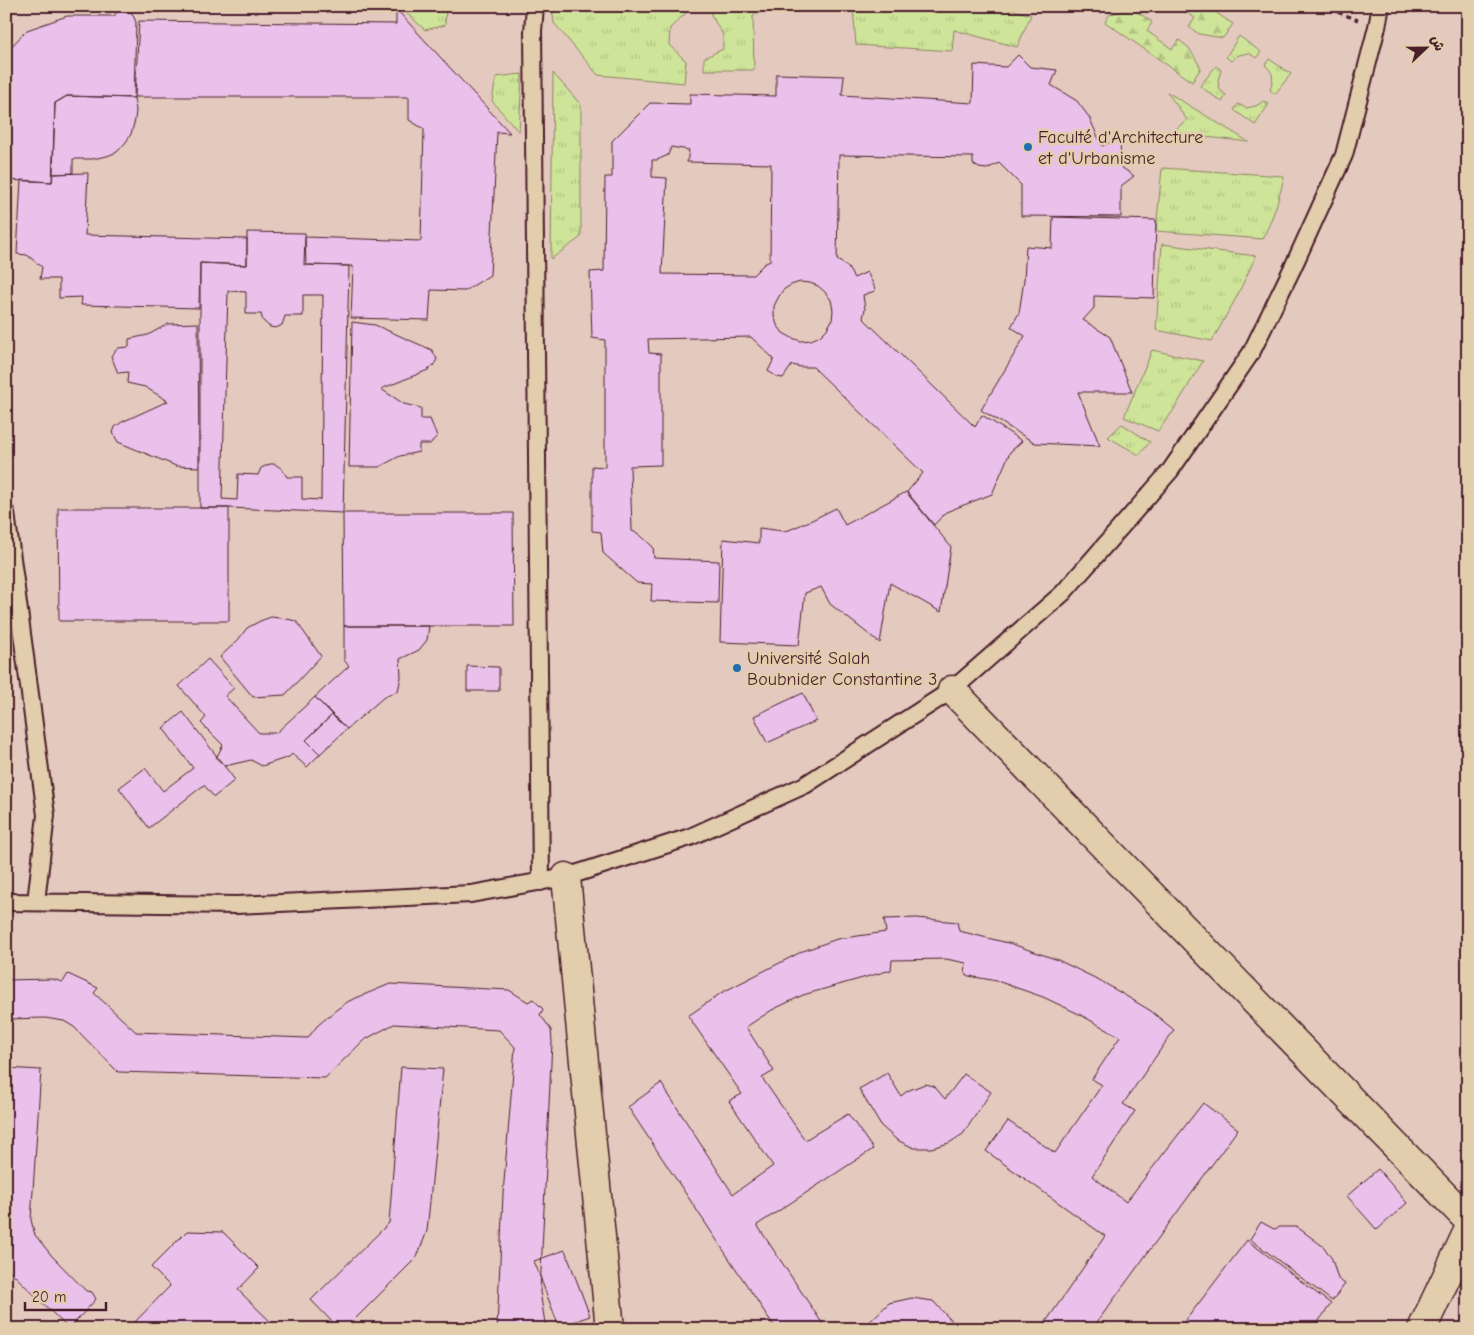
<svg xmlns="http://www.w3.org/2000/svg" width="1474" height="1335" font-family="'Comic Neue','Playpen Sans Arabic',sans-serif">
<defs>
<pattern id="grass-tufts" width="24" height="20" patternUnits="userSpaceOnUse" patternTransform="scale(1.25)"><rect width="24" height="20" fill="#cde499"/><path d="M3 7l-1-3M5 7V3M7 7l1-3M15 17l-1-3M17 17v-4M19 17l1-3" fill="none" stroke="#b2c384"/></pattern>
<pattern id="forest-firs" width="22" height="20" patternUnits="userSpaceOnUse" patternTransform="scale(1.25)"><rect width="22" height="20" fill="#cde499"/><path d="M5 1l3.5 6h-7zM16 11l3.5 6h-7z" fill="#b2c384"/></pattern>
</defs>
<rect width="100%" height="100%" fill="#e2cdac"/>
<filter id="ink" filterUnits="userSpaceOnUse"><feTurbulence type="fractalNoise" baseFrequency=".02" numOctaves="2"/><feDisplacementMap in="SourceGraphic" scale="10" xChannelSelector="R" yChannelSelector="G"/><feConvolveMatrix kernelMatrix="1 2 1 2 8 2 1 2 1" color-interpolation-filters="sRGB"/></filter>
<g filter="url(#ink)">
<path fill="#e4c9bf" d="M6 6H1468V1329H6Z"/>
<path fill="url(#grass-tufts)" stroke="#8c8262" d="M399 6H446L445 25 425 30Z
M552 6H686V13L670 28 669 45 686 61 684 83 598 75 554 23Z
M711 6H774L753 16 754 70H704V58L723 49V35L711 15Z
M853 6H1000L1031 15 1017 47 954 30 952 51 856 45Z
M1239 36 1261 52 1256 58 1249 53 1239 55 1231 61 1226 57Z
M1269 59 1291 74 1275 94 1270 90C1274 78 1274 73 1265 65Z
M1216 66 1221 70 1218 80 1219 89 1226 95 1222 102 1200 86Z
M553 73 581 105V237L551 259Z
M522 74 519 132 492 101 496 77Z
M1167 92 1249 142 1171 133 1187 120Z
M1264 101 1269 104 1255 125 1234 110 1238 104 1246 108 1256 106Z
M1162 168 1284 176C1280 198 1272 219 1263 239L1156 231Z
M1162 244 1256 256 1236 298 1212 341 1156 330Z
M1152 350 1203 361 1173 411 1158 431 1124 417Z
M1122 424 1150 442 1139 455 1108 437Z"/>
<path fill="url(#forest-firs)" stroke="#8c8262" d="M1177 6H1206L1233 24 1223 38 1199 34 1189 27 1195 18Z
M1133 9 1152 22 1147 31 1172 49 1179 40 1189 48 1201 68 1192 82 1105 22 1110 14Z"/>
<path fill="#eac1ea" stroke="#4a1f2b" fill-rule="evenodd" d="M396 9 510 133 497 132 490 275 465 291 431 290 429 320 351 318 353 266 304 265 305 237 421 241 424 129 409 120V97H135L139 21 396 24Z
M118 11H127L132 13 136 22 134 98 67 96 55 103 52 182 6 180 7 51 27 30 67 16H114Z
M1018 55 1030 67 1057 70 1051 85 1077 101 1089 117 1102 146 1120 138 1121 167 1134 176 1121 186V217L1021 216V185L999 163 987 169 979 168 973 164V157L839 155 837 260 847 266 854 278 867 272 874 286 875 291 863 295 865 309 863 318 975 427 982 415 1022 441 1010 452 992 494 946 512 934 525 907 492 923 473 813 367H801L792 365 783 378 777 377 768 371 774 359 751 337 648 339 649 353 661 354V465L630 466 632 531 639 534 653 547 654 558 719 561 718 603 651 601 652 584 637 583 603 553 601 532 592 531V466L605 467V340L592 338 590 272 604 271 605 177H612V141L650 103 690 104V94L776 96V74L844 76 842 95 973 103 974 65 1006 67ZM671 147 689 150 687 162 771 164 770 261 764 264 753 275 662 274 667 178 652 177V160H657L668 155ZM800 282 810 283 818 286 825 292 831 300 833 310 832 320 827 329 820 336 811 340 801 341 792 338 783 333 777 325 774 316V306L778 298 783 290 791 285Z
M67 96 134 98 136 110 135 120 131 134 126 142 117 152 107 156 92 159H73V173L53 174 55 103Z
M88 173 85 235 247 239V265L200 263 199 308 81 305 82 297 59 298V279H40L42 267 27 255 17 254 21 180 52 182 53 174Z
M1053 217 1156 220 1154 298 1094 296V308L1083 320 1110 337 1132 392H1078L1100 446 1035 443 981 410 1025 336 1011 327 1019 313 1024 280 1026 246 1052 248Z
M247 232 305 233 306 265 349 266 343 513 229 508H200V263L247 265ZM228 291 246 292V314H261L263 321 270 327 276 328 282 325 285 316H303V295H323L321 500 302 499V477H287L282 469 275 464H270L261 468 258 475 238 474 237 500 222 499Z
M352 322 375 325 432 350 437 359 434 365 428 370 381 389 404 404 421 408V419H430L437 436 430 444H419V452L400 456 379 467H349Z
M198 323 199 467 176 466 118 442 113 433 115 427 122 422 168 401 145 387 127 383 128 372 118 373 111 356 118 348 129 347V339L148 335 168 324Z
M906 492 951 547 941 612 890 583 880 643 830 604 821 587 805 593 799 645 720 642 723 539 759 543V528L783 531 789 530 812 520 836 508 845 525Z
M58 508H229V621H59Z
M343 513H513L514 626H344Z
M271 617 287 619 296 621 321 656 285 695 253 697 220 657 238 640 247 628 260 621Z
M344 626H429L427 640 419 650 400 659 401 677 398 691 384 697 347 729 315 697 349 666 344 660Z
M208 659 234 688 225 696 259 733H276L315 697 332 715 306 740 320 754 307 767 292 754 289 757 262 766 251 760 225 766 216 758 223 745 201 723 206 717 179 686Z
M467 666 499 667V691H467Z
M803 693 816 721 767 743 754 716Z
M183 712 235 780 214 797 204 785 149 828 119 788 145 768 163 791 193 768 163 728Z
M332 715 347 729 320 754 306 740Z
M917 918 957 922 959 931 1012 944 1058 960 1101 981 1151 1011 1174 1030 1123 1104 1135 1111 1092 1176 1126 1202 1203 1103 1238 1129 1092 1329H1041L1105 1236 986 1151 1008 1121 1055 1153 1102 1085 1092 1079 1120 1037 1079 1014 1043 997 997 981 969 976 965 974 966 963 946 959 892 960 891 970 803 995 772 1010 746 1027 774 1071 762 1078 805 1140 848 1114 873 1149 757 1225 826 1329H776L628 1107 661 1083 733 1194 773 1166 729 1101 742 1094 688 1016 721 993 803 951 837 939 886 932 884 919Z
M68 974 98 988 94 993 136 1032 308 1038 317 1026 336 1010 349 1001 390 984 509 990 528 1002 533 999 543 1009 540 1015 545 1021 551 1030 552 1042 540 1292 546 1329H497L503 1194 515 1047 499 1030 394 1024 364 1040 325 1078 118 1072 74 1027 64 1021 45 1018 6 1019V980L52 979 63 982Z
M401 1067 443 1069 427 1231 417 1257 345 1329H339L311 1300 389 1223Z
M6 1068 41 1070 31 1220 35 1235 52 1256 86 1291 92 1292 96 1299 69 1329 6 1267Z
M887 1073 901 1096 907 1091 925 1084 934 1086 945 1099 964 1074 991 1092 963 1134 949 1143 931 1148H914L897 1140 881 1126 859 1089Z
M1378 1169 1407 1203 1377 1230 1347 1196Z
M1261 1222 1274 1229 1280 1227H1297L1324 1247 1332 1259 1338 1279 1345 1284 1332 1301 1250 1239Z
M187 1231 223 1232 259 1268 238 1290 278 1329H128L170 1286 151 1267Z
M1247 1240 1331 1304 1313 1329H1179Z
M565 1250 590 1316 559 1327 534 1261Z
M912 1298 933 1301 959 1329H862L889 1303Z"/>
<g fill="none" stroke-linecap="round" stroke-linejoin="round">
<g stroke="#4a1f2b" stroke-width="20">
<path id="service" d="M535 6 533 31 541 882
M6 513 46 815 36 902
M6 902 237 905 471 894 566 877 690 837 805 785 952 690 1063 593 1170 471 1251 353 1293 267 1344 155 1377 27 1381 6"/>
</g>
<g stroke="#4a1f2b" stroke-width="31">
<path id="minor" d="M952 690 1468 1220
M566 877 610 1329
M1422 1329 1468 1231"/>
</g>
<path stroke="#4a1f2b" stroke-width="3" stroke-dasharray="5 4" stroke-linecap="butt" d="M1321 6 1358 20"/>
<use href="#service" stroke="#e2cdac" stroke-width="16"/>
<use href="#minor" stroke="#e2cdac" stroke-width="28"/>
</g>
</g>
<g fill="#1f6fb2" stroke="#e2cdac" stroke-width="2">
<circle cx="1028" cy="147" r="5"/>
<circle cx="737" cy="668" r="5"/>
</g>
<g text-anchor="middle" dominant-baseline="central" stroke-width="5" stroke-linejoin="round" paint-order="stroke">
<g font-size="18" fill="#4a1f2b" stroke="#e2cdac" text-anchor="start">
<text x="1038" y="137">Faculté d'Architecture<tspan x="1038" dy="21">et d'Urbanisme</tspan></text>
<text x="747" y="658">Université Salah<tspan x="747" dy="21">Boubnider Constantine 3</tspan></text>
</g>
</g>
<rect width="1474" height="1335" fill="none" stroke="#e2cdac" stroke-width="25"/>
<rect x="12" y="12" width="1449" height="1310" fill="none" stroke="#4a1f2b" stroke-width="2" filter="url(#ink)"/>
<g transform="translate(1426 48) rotate(68)" stroke="#e2cdac" stroke-width="4" paint-order="stroke">
<path d="M0-4L9 19L0 12L-9 19Z" fill="#4a1f2b"/>
<text y="-8" font-size="14" font-weight="bold" text-anchor="middle" fill="#4a1f2b">ش</text>
</g>
<path d="M25 1302v8h81v-8" fill="none" stroke="#4a1f2b" stroke-width="2.5"/>
<text x="32" y="1302" font-size="15" fill="#4a1f2b" stroke="#e2cdac" stroke-width="4" paint-order="stroke">20 m</text>
</svg>
